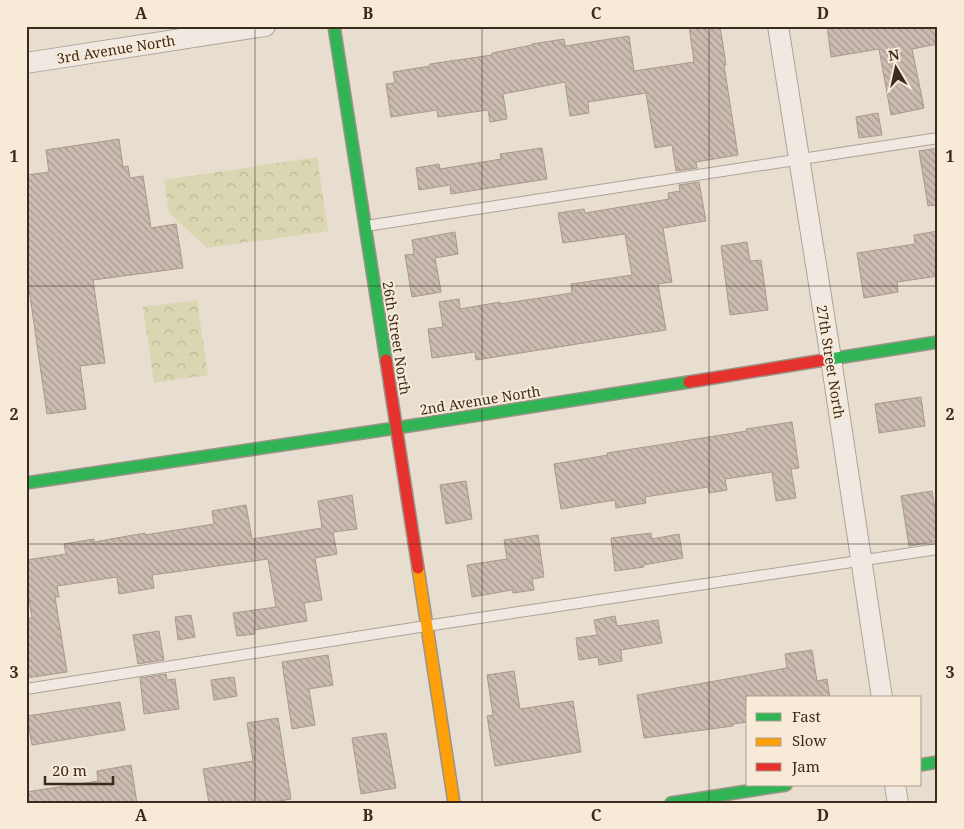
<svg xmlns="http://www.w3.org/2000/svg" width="964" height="829" font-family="'Noto Serif',serif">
<defs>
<pattern id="forest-crowns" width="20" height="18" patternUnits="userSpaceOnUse" patternTransform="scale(1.25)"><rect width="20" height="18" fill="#dad6b2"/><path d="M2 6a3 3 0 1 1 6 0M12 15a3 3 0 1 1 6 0" fill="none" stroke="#bcb899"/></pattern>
<pattern id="building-back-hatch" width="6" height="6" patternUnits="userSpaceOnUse" patternTransform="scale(1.25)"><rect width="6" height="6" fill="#cbbbb1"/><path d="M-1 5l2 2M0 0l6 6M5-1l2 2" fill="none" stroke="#a6988f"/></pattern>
</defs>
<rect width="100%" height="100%" fill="#e7ded0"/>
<path fill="url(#forest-crowns)" d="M317 157 328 231 207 248 169 213 164 180Z
M197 300 208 375 154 383 143 307Z"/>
<path fill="url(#building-back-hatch)" stroke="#a8998f" d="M689 26H720L726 65H724L738 155 696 162 697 168 676 171 672 145 655 148 646 93 588 102 589 113 570 116 565 82 503 94 507 119 490 122 488 110 438 117 437 110 391 117 386 84 395 83 393 72 430 66V64L492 55V53L532 45V44L564 39 565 46 629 36 634 71 694 62Z
M827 26H938V44L912 49 924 108 891 115 879 49 831 57Z
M878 113 882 135 859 138 856 117Z
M119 139 123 167 128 166 130 178 143 176 151 228 176 224 183 268 93 280 105 363 80 366 86 409 47 414 26 268V175L49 172 46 150Z
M542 148 547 179 451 194 450 185 419 190 416 168 439 164 440 169 501 159 500 154Z
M938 148V205L928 206 919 151Z
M699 182 706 221 663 228 672 282 658 284 666 330 476 360 475 352 432 358 428 329 443 327 439 302 459 299 460 309 500 302V304L572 293 571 284 632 275 625 234 563 243 558 213 584 209 585 213 669 199 668 193 680 191 679 185Z
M938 231V276L897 282 898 292 864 298 857 253 915 244 914 235Z
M455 232 458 254 435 258 441 292 412 297 405 255 414 254 412 240Z
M747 242 750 261 761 260 768 310 730 315 721 246Z
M921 397 925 426 879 433 875 404Z
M792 422 799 468 791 469 796 498 776 501 772 472 725 479 727 490 709 493 708 487 645 497 646 503 616 508 615 500 561 509 554 464 608 455 607 453 747 431 746 429Z
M466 481 472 519 446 524 440 485Z
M932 491 938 527V541L909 546 901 496Z
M352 495 357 529 333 532 337 554 315 558 322 600 304 603 307 621 254 630 255 634 237 636 233 613 276 607 268 559 152 575 154 588 119 594 117 577 57 586 59 597H55L67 672 26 678V619L32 618 26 580V560L66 554 64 544 94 539V542L145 533V535L214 524 212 511 246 505 252 539 322 528 318 501Z
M651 533 652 539 679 534 683 558 643 565 644 567 615 571 611 538Z
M538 535 544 577 532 579 534 590 513 593 512 590 472 597 467 565 507 559 504 540Z
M191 615 195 637 178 640 175 617Z
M615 616 617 626 658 620 662 643 621 650 622 661 599 665 598 657 579 660 576 638 597 635 594 620Z
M159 631 164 660 138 664 133 635Z
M812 650 817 681 827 679 830 698H748V722L733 724V726L644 738 637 695 787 668 785 654Z
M328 655 333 685 309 689 315 725 292 729 282 662Z
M514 671 520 709 573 701 581 752 495 766 487 716 493 715 487 675Z
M166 674 167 680 175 679 179 709 144 714 140 678Z
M234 677 237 696 214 700 211 680Z
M120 702 125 730 32 745 27 716Z
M278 718 291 799 268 803H209L203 769 253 761 247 723Z
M386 733 396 788 361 794 352 738Z
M131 765 137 803H26V792L98 781 97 771Z"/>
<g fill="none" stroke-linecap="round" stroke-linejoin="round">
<g stroke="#ada398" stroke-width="12">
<path id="lane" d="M366 226 938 138
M26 689 426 626 938 549"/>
</g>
<g stroke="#ada398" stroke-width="22">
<path id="street" d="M778 26 831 359 882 698
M26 63 265 26
M895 785 898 803"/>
</g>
<g stroke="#9c9388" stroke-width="14">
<path id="fast" d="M334 26 386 360
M824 360 938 342
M26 483 396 428 689 382
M920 765 938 762
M671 803 786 785"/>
</g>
<g stroke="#9c9388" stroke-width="14">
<path id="slow" d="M418 568 454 803"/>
</g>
<g stroke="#9c9388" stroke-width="14">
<path id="jam" d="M386 360 418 568
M689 382 824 360"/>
</g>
<use href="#lane" stroke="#efe9e2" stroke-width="10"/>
<use href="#street" stroke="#efe9e2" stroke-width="20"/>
<use href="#fast" stroke="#30b455" stroke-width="11"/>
<use href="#slow" stroke="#ff9f0a" stroke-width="11"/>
<use href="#jam" stroke="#e5322d" stroke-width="11"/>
</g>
<path fill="none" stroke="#3c2a1f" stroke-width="1" stroke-opacity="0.55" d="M255 26V803M482 26V803M709 26V803M26 286H938M26 544H938"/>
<g text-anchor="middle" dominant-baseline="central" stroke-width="4" stroke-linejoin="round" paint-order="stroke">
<g font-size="14" fill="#3c2a1f" stroke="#f7ead7">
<text transform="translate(116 49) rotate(-9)">3rd Avenue North</text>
<text transform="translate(397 338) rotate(81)">26th Street North</text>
<text transform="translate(831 362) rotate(81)">27th Street North</text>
<text transform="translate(480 400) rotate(-9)">2nd Avenue North</text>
</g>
</g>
<rect width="964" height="829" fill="none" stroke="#f7ead7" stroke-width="55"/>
<rect x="746" y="696" width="175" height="90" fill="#f7ead7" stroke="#ac9d8d"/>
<rect x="756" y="713" width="25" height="8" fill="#30b455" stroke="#ac9d8d"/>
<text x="792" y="722" font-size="15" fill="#3c2a1f">Fast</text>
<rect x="756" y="738" width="25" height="8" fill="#ff9f0a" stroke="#ac9d8d"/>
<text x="792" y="746" font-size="15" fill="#3c2a1f">Slow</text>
<rect x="756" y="763" width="25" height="8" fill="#e5322d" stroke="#ac9d8d"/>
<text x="792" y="772" font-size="15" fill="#3c2a1f">Jam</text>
<g transform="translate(896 68) rotate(351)" stroke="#f7ead7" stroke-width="4" paint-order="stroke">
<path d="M0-4L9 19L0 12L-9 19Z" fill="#3c2a1f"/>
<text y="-8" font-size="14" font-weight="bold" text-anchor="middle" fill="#3c2a1f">N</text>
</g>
<path d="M45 776v8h68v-8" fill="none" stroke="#3c2a1f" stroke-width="2.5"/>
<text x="52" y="776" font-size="15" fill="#3c2a1f" stroke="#f7ead7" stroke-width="4" paint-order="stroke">20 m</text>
<rect x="28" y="28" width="908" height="774" fill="none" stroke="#3c2a1f" stroke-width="2"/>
<g font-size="16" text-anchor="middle" font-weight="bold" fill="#3c2a1f">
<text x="141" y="19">A</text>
<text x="368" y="19">B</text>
<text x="596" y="19">C</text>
<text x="823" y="19">D</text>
<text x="14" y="162">1</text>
<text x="950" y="162">1</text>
<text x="14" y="420">2</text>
<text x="950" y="420">2</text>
<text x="14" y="678">3</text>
<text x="950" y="678">3</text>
<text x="141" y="821">A</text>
<text x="368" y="821">B</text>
<text x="596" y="821">C</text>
<text x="823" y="821">D</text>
</g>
</svg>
